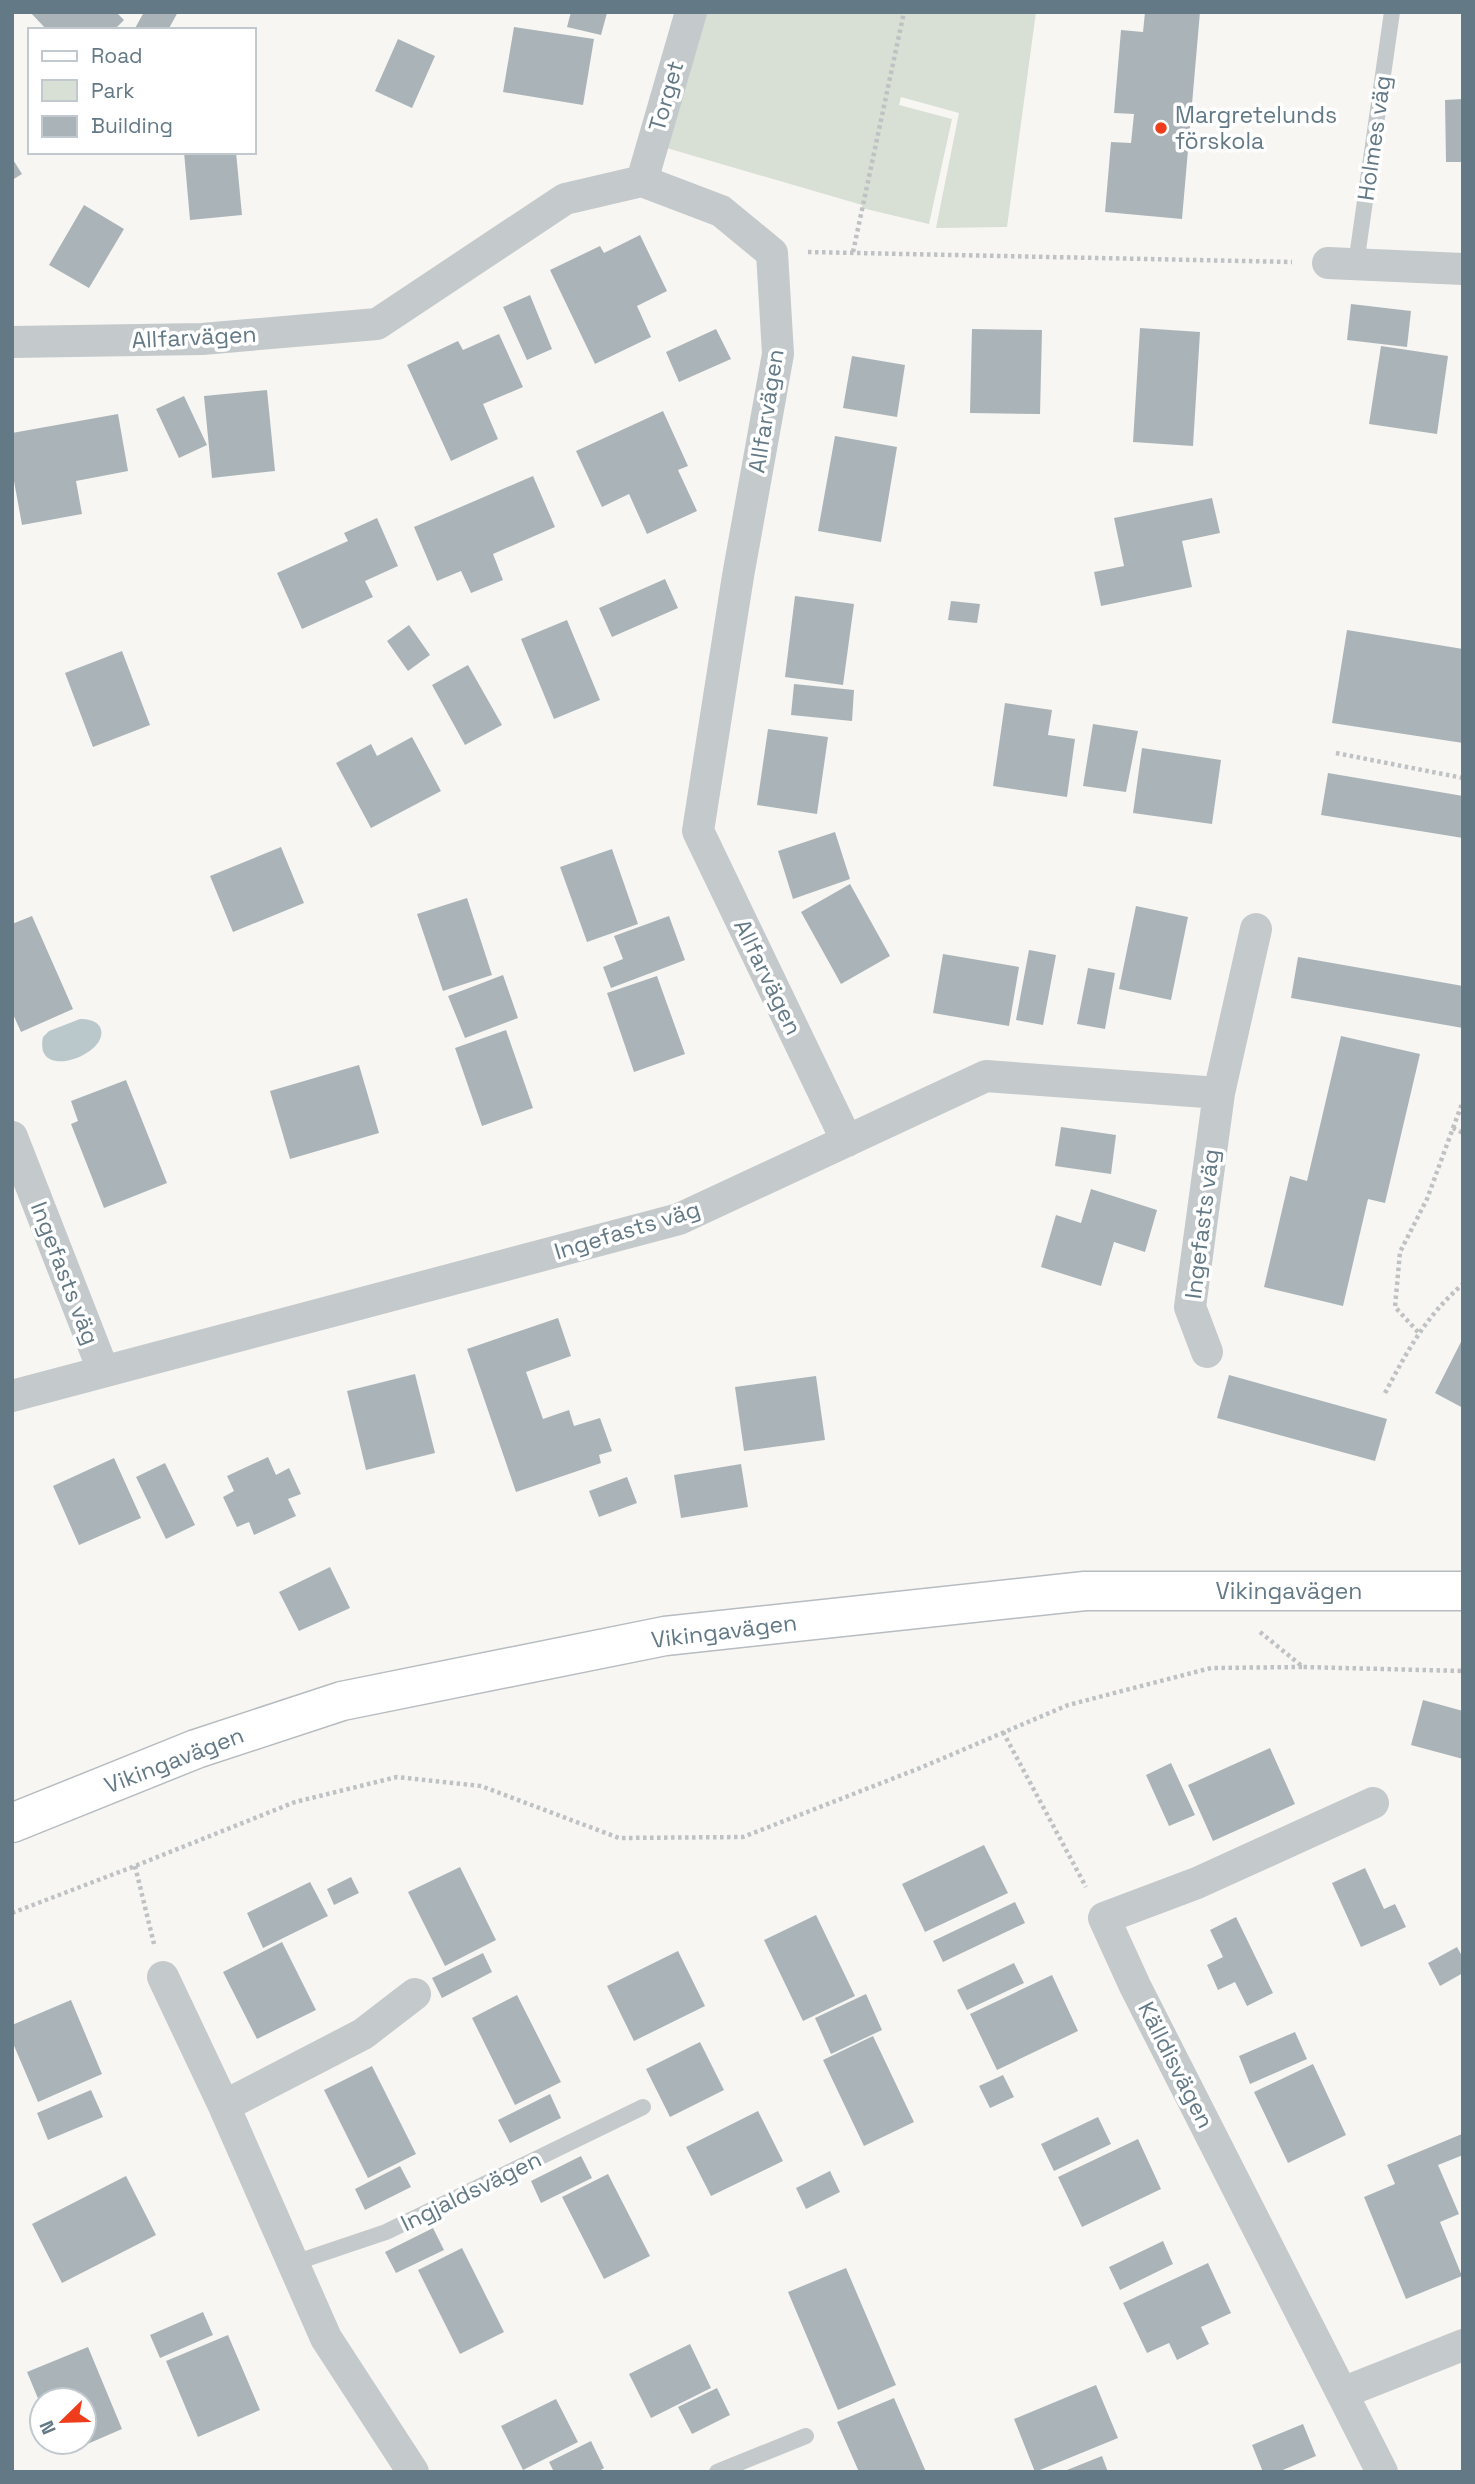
<svg xmlns="http://www.w3.org/2000/svg" width="1475" height="2484" font-family="'Space Grotesk',sans-serif">
<rect width="100%" height="100%" fill="#f7f6f3"/>
<path fill="#d8dfd4" d="M691 12H961L969 14 970 12H1036L1007 227 936 228 959 113 901 97 899 105 952 119 929 224 862 208V205L653 144Z"/>
<path fill="#bac8cc" d="M80 1019C87 1019 96 1020 100 1027 113 1053 33 1084 43 1037L49 1031Z"/>
<path fill="#aab4b8" d="M30 12H116L124 20 114 30H47Z
M144 12H178L168 30H134Z
M571 12 607 13 601 35 567 27Z
M1145 12H1200L1182 219 1105 212 1111 142 1131 143 1134 114 1114 113 1121 30 1143 32Z
M514 27 594 39 583 105 503 92Z
M398 39 435 56 412 108 375 91Z
M1463 99V162H1446L1445 100Z
M184 152H236L242 215 190 220Z
M12 158 22 174 12 180Z
M84 205 124 229 89 288 49 265Z
M640 235 667 291 637 306 651 337 595 364 550 270 600 246 604 253Z
M530 295 552 349 527 360 503 307Z
M1351 304 1411 311 1407 347 1347 340Z
M1140 328 1200 332 1193 446 1133 442Z
M716 329 731 359 679 382 666 352Z
M972 329 1042 330 1040 414 970 413Z
M499 334 523 387 483 404 498 439 451 461 407 365 458 341 463 350Z
M1381 346 1448 356 1437 434 1369 424Z
M852 356 905 365 897 417 843 408Z
M267 390 275 471 212 478 204 396Z
M184 396 207 445 179 458 156 409Z
M663 411 688 466 678 470 697 511 647 534 629 494 602 507 576 451Z
M118 414 128 471 76 481 82 514 22 525 12 470V433Z
M835 436 897 447 881 542 818 531Z
M533 476 555 527 493 554 503 580 471 593 461 571 437 581 414 527Z
M1212 498 1220 533 1182 541 1192 587 1101 606 1094 572 1124 566 1114 518Z
M377 518 398 566 365 581 373 597 302 629 277 573 348 541 344 533Z
M665 579 678 608 612 637 599 608Z
M795 596 854 604 843 685 785 677Z
M951 601 980 604 977 623 948 620Z
M567 620 600 700 554 719 521 639Z
M409 625 430 655 408 671 387 641Z
M1347 630 1463 649V743L1332 723Z
M122 651 150 725 93 747 65 673Z
M468 665 502 725 465 745 432 685Z
M794 684 854 690 852 721 791 715Z
M1005 703 1052 710 1048 735 1075 739 1067 797 993 786Z
M1093 724 1138 731 1126 792 1083 786Z
M768 729 828 737 817 814 757 805Z
M412 737 441 791 371 828 336 763 371 744 377 756Z
M1142 748 1221 760 1212 824 1133 813Z
M1328 773 1463 796V838L1321 815Z
M835 832 850 879 793 899 778 851Z
M281 847 304 903 233 932 210 876Z
M612 849 638 924 587 942 560 867Z
M850 884 890 956 841 984 801 912Z
M467 898 492 975 443 991 417 914Z
M1136 906 1188 917 1171 1000 1119 989Z
M32 916 73 1009 21 1032 12 1012V924Z
M669 916 685 960 611 988 603 967 623 959 614 936Z
M1029 950 1056 955 1043 1025 1016 1020Z
M943 954 1019 967 1009 1026 933 1013Z
M1298 957 1463 986V1028L1291 998Z
M1088 968 1115 973 1105 1029 1077 1024Z
M503 975 518 1018 465 1038 448 996Z
M657 976 685 1054 634 1072 607 993Z
M506 1030 533 1108 482 1126 455 1048Z
M1341 1036 1420 1054 1385 1203 1368 1199 1343 1306 1264 1287 1290 1176 1307 1181Z
M359 1065 379 1133 290 1159 270 1091Z
M126 1080 167 1183 104 1208 71 1124 78 1121 71 1101Z
M1061 1127 1116 1135 1111 1174 1055 1166Z
M1091 1189 1157 1210 1145 1252 1114 1242 1101 1286 1041 1267 1056 1215 1081 1223Z
M558 1318 571 1356 526 1372 543 1419 569 1410 574 1426 600 1418 612 1451 599 1455 601 1463 516 1492 467 1349Z
M1463 1338V1408L1435 1393Z
M415 1374 435 1453 366 1470 347 1391Z
M1229 1375 1387 1419 1375 1461 1217 1418Z
M816 1376 825 1440 744 1451 735 1387Z
M268 1457 276 1475 289 1468 301 1494 288 1499 296 1516 254 1535 249 1522 237 1527 223 1497 234 1491 227 1476Z
M114 1458 141 1518 79 1545 53 1486Z
M165 1463 195 1525 166 1539 136 1477Z
M741 1464 748 1507 681 1518 674 1475Z
M627 1477 637 1503 599 1517 589 1491Z
M330 1567 350 1608 299 1631 279 1592Z
M1423 1700 1463 1711V1759L1411 1745Z
M1270 1748 1295 1804 1213 1841 1188 1785Z
M1171 1763 1195 1815 1169 1826 1146 1775Z
M984 1845 1008 1893 925 1932 902 1884Z
M460 1867 496 1940 445 1966 408 1892Z
M1365 1868 1384 1909 1395 1904 1406 1927 1361 1947 1332 1883Z
M351 1877 359 1893 334 1905 327 1889Z
M310 1882 328 1916 263 1948 247 1913Z
M1015 1902 1025 1923 943 1962 933 1941Z
M816 1915 855 1996 803 2021 764 1940Z
M1236 1917 1273 1993 1247 2006 1235 1982 1218 1990 1207 1965 1223 1957 1210 1930Z
M282 1942 316 2010 257 2039 223 1972Z
M1457 1947 1463 1958V1973L1440 1986 1428 1963Z
M678 1951 705 2006 634 2041 607 1986Z
M483 1953 492 1972 442 1998 432 1978Z
M1014 1963 1024 1983 967 2010 957 1990Z
M1052 1975 1078 2031 997 2070 970 2014Z
M866 1994 882 2030 831 2054 815 2018Z
M517 1995 561 2082 515 2105 472 2018Z
M71 2000 102 2074 38 2102 12 2041V2025Z
M1295 2032 1307 2059 1250 2084 1239 2056Z
M873 2036 914 2122 864 2146 823 2060Z
M700 2042 724 2090 670 2117 646 2069Z
M1313 2064 1346 2135 1288 2163 1254 2092Z
M372 2066 416 2154 368 2178 324 2090Z
M1003 2075 1014 2097 990 2108 979 2086Z
M91 2090 103 2117 48 2140 37 2113Z
M550 2094 561 2118 510 2143 498 2120Z
M758 2111 783 2161 711 2196 686 2147Z
M1098 2117 1111 2144 1054 2171 1041 2144Z
M1462 2134 1463 2155 1438 2165 1459 2214 1440 2222 1462 2276 1406 2299 1364 2197 1395 2184 1387 2165Z
M1138 2139 1161 2189 1082 2227 1058 2177Z
M581 2156 592 2178 541 2203 531 2181Z
M400 2166 411 2187 365 2210 355 2189Z
M830 2171 840 2192 806 2209 796 2188Z
M608 2174 650 2256 604 2279 562 2197Z
M126 2176 156 2235 62 2283 32 2224Z
M433 2228 444 2250 396 2273 385 2252Z
M1163 2241 1173 2264 1120 2290 1109 2267Z
M462 2248 504 2332 460 2354 418 2270Z
M1208 2263 1231 2313 1201 2327 1209 2344 1177 2360 1169 2343 1147 2353 1123 2303Z
M846 2268 896 2385 838 2410 788 2292Z
M203 2312 213 2335 160 2358 150 2335Z
M228 2335 260 2410 198 2437 166 2361Z
M690 2344 711 2388 651 2418 629 2374Z
M88 2347 122 2429 62 2455 57 2442H84V2400H42V2408L27 2372Z
M1096 2385 1118 2438 1035 2472 1014 2419Z
M717 2388 730 2415 692 2434 678 2407Z
M894 2398 926 2472H859L837 2422Z
M556 2399 578 2442 523 2470 501 2426Z
M1303 2424 1316 2456 1278 2472H1263L1252 2445Z
M591 2441 604 2468 598 2472H554L549 2462Z
M1102 2456 1108 2472H1062Z"/>
<g fill="none" stroke-linecap="round" stroke-linejoin="round">
<g stroke="#b6bcc0" stroke-width="41">
<path id="secondary" d="M12 1823 196 1749 342 1701 665 1636 1085 1591H1463"/>
</g>
<path stroke="#bfc2c4" stroke-width="4.5" stroke-dasharray="3.5 3.5" stroke-linecap="butt" d="M808 252 1292 262
M853 252 904 12
M1336 753 1463 778
M1453 1128 1463 1101
M1418 1332 1395 1307 1400 1252 1427 1199 1453 1128 1463 1133
M1385 1393C1408 1350 1425 1317 1463 1284
M1260 1632 1303 1667 1463 1671
M1003 1732 1086 1887
M135 1866 154 1944
M12 1913 135 1866 295 1802 397 1777 481 1786 619 1838 743 1837 920 1768 1068 1705 1211 1668 1302 1667"/>
<path stroke="#c4c9cb" stroke-width="16" d="M1356 264 1392 12
M294 2263 386 2232 643 2107
M717 2472 806 2436"/>
<path stroke="#c4c9cb" stroke-width="32" d="M642 181 691 12
M1328 263 1463 269
M12 342 202 339 377 324 565 199 642 181 721 211 772 253 778 354 738 576 698 831 847 1141
M12 1137 103 1370
M1207 1352 1190 1307 1219 1093 1256 929
M12 1396 679 1219 986 1076 1219 1093
M1373 1803 1197 1883 1104 1918 1135 1986 1382 2472
M163 1977 224 2106 326 2338 413 2472
M224 2106 363 2034 415 1994
M1342 2393 1463 2345"/>
<use href="#secondary" stroke="#fff" stroke-width="38"/>
</g>
<circle fill="#ef3c1b" stroke="#fff" stroke-width="2.5" cx="1161" cy="128" r="7"/>
<g text-anchor="middle" dominant-baseline="central" stroke-width="7" stroke-linejoin="round" paint-order="stroke">
<g font-size="23" fill="#637986" stroke="#fff">
<text transform="translate(666 96) rotate(-74)">Torget</text>
<text transform="translate(1374 138) rotate(-82)">Holmes väg</text>
<text transform="translate(194 337) rotate(-3)">Allfarvägen</text>
<text transform="translate(766 411) rotate(-81)">Allfarvägen</text>
<text transform="translate(768 977) rotate(64)">Allfarvägen</text>
<text transform="translate(1202 1224) rotate(-83)">Ingefasts väg</text>
<text transform="translate(627 1230) rotate(-17)">Ingefasts väg</text>
<text transform="translate(65 1273) rotate(69)">Ingefasts väg</text>
<text x="1289" y="1591">Vikingavägen</text>
<text transform="translate(724 1631) rotate(-7)">Vikingavägen</text>
<text transform="translate(174 1760) rotate(-21)">Vikingavägen</text>
<text transform="translate(1176 2065) rotate(63)">Källdisvägen</text>
<text transform="translate(471 2191) rotate(-26)">Ingjaldsvägen</text>
</g>
<g font-size="23" fill="#637986" stroke="#fff" text-anchor="start">
<text x="1175" y="115">Margretelunds<tspan x="1175" dy="26">förskola</tspan></text>
</g>
</g>
<rect width="1475" height="2484" fill="none" stroke="#637986" stroke-width="28"/>
<rect x="28" y="28" width="228" height="126" fill="#ffffff" stroke="#c1c9cf" stroke-width="2"/>
<rect x="42" y="51" width="35" height="10" fill="#ffffff" stroke="#c1c9cf" stroke-width="2"/>
<text x="91" y="63" font-size="21" fill="#637986">Road</text>
<rect x="42" y="80" width="35" height="21" fill="#d8dfd4" stroke="#c1c9cf" stroke-width="2"/>
<text x="91" y="98" font-size="21" fill="#637986">Park</text>
<rect x="42" y="116" width="35" height="21" fill="#aab4b8" stroke="#c1c9cf" stroke-width="2"/>
<text x="91" y="133" font-size="21" fill="#637986">Building</text>
<g transform="translate(63 2421) rotate(247)"><circle r="33" fill="#ffffff" stroke="#c1c9cf" stroke-width="2"/>
<path d="M0-5L12 26L0 18L-12 26Z" fill="#ef3c1b"/>
<text y="-10" font-size="19" font-weight="bold" text-anchor="middle" fill="#637986">N</text>
</g>
</svg>
